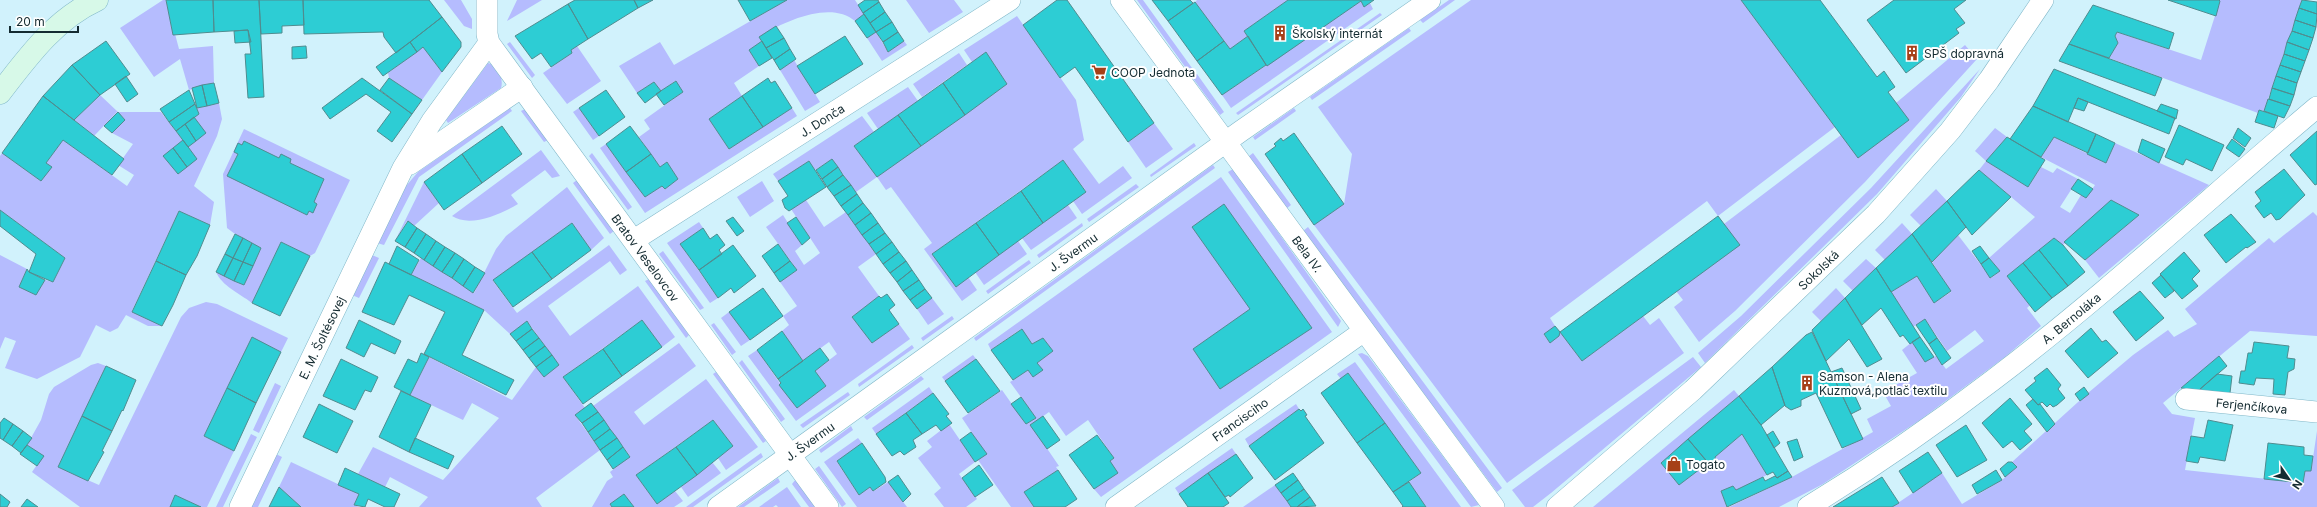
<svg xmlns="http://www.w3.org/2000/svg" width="2317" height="507" font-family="Inter,sans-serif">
<rect width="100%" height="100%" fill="#d1f2fc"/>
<path fill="#b5bcfe" d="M163 0H166L179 49 213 46 214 83 189 90 180 59 154 77 120 28Z
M444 0H461L472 19V29L464 26Z
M517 0H542L507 21Z
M787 0H855L864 14 855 21C831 0 784 21 759 37L762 41 749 50 759 66 734 83 742 96 709 119 729 149 792 108 797 116 645 213 600 148 606 144 645 197 662 186 665 189 678 179 667 162 660 167 639 137 650 129 644 120 683 92 675 81 661 91 654 82 637 93 619 66 660 42 674 65Z
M906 0H954L963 12 929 33Z
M1137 0H1143L1192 68 1188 71Z
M1197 0H1288L1244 31 1248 36 1230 49 1195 2Z
M1449 0H1455L1423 23 1420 20Z
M1471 0H1741L1835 127 1718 216 1707 201 1550 318 1555 326 1544 335 1550 343 1560 332 1582 361 1643 316 1650 325 1659 318 1684 353 1507 483 1314 225 1344 204 1352 154 1318 107Z
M2220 0H2302L2264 111 2259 110 2258 113 2109 58 2118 43 2115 36 2117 32 2201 60Z
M1361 1 1364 7 1370 3 1373 9 1231 108 1222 95Z
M1380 13 1382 15 1238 115 1236 113Z
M1017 16 1076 100 1084 140 1073 149 1099 184 1123 166 1132 178 1082 214 1073 201 1086 191 1063 160 932 254 956 286 968 277 977 290 962 301 924 249 932 243 891 187 886 190 877 177 856 192 832 159 815 170 809 161 778 181 773 174 862 116 874 132 854 146 877 177 1007 84 986 52 972 62 964 50Z
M1409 28 1411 31 1312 100 1310 97Z
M876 32 888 52 904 41 907 45 882 61 867 38Z
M510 42 535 75 532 78 507 44Z
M1965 45 1977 59 1865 182 1735 311 1699 342 1674 307 1683 300 1676 291 1724 224 1841 135 1896 103Z
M577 46 601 81 567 104 543 73 572 53 571 50Z
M423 47 442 72 422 100 389 78 388 73Z
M959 53 967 65 922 97 913 84Z
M794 60 820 102 805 111 780 70Z
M488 63C498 65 504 79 501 88L448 123 446 120Z
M1980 69 1961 97 1877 194 1705 363 1698 353 1741 316 1871 188Z
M1197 74 1224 112 1220 115 1192 77Z
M908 87 918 101 878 129 867 113Z
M100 95 118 112H161L188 147 205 133 194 117 199 114 197 108 219 103 222 119 217 136 194 186 214 202 210 225 179 211 132 311 162 326H148L126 315 118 328 110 332 96 325 80 357 37 379 5 368 16 341 5 337 0 349V255L27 269 19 287 36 295 45 280 53 282 65 258 0 210V156L2 153 41 181 51 167 46 163 63 140 127 186 134 175 118 165 133 144 112 133 125 120 117 112 94 136 74 120Z
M510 108 512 111 419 177 384 245 377 243 406 186 418 172Z
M579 108 599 136 593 140 573 112Z
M1294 108 1296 111 1255 140 1253 137Z
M525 109 548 140 544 142 521 111Z
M1154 123 1173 149 1146 168 1128 142Z
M1995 128 2007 137 1986 161 2028 187 2041 167 2053 173 2057 168 2078 179 2060 207 2070 213 2081 195 2086 198 2095 185 2041 157 2054 137 2106 163 2115 143 2209 185 2099 278 2085 260 2139 215 2111 200 2063 245 2054 238 2007 276 2030 305 2027 308 2041 326 2005 357 1920 420 1823 484 1779 507H1729L1792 477 1873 432 1867 419 1891 406 1883 392 1917 373 1902 350 1912 342 1925 362 1936 356 1946 369 1984 341 1975 330 1947 351 1925 319 1913 327 1891 292 1917 276 1934 303 1951 292 1932 262 1958 235 1991 278 2000 271 1989 258 2035 217 1979 170 1986 161 1975 151Z
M244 129 350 180 315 253 310 256 281 242 252 303C239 293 222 286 216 272L244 285 261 248 235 234 227 228 223 174Z
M1194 143 1196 146 1151 177 1150 175Z
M541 150 560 176 552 178 545 170 511 195 518 204C501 214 470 228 452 216Z
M592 153 632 207 628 210 589 156Z
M1253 153 1291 205 1286 209 1248 157Z
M1213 165 1215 168 976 341 974 338Z
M1233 169 1341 321 1338 327 1228 172Z
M1221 177 1332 332 1101 497 1094 489 1110 461 1114 458 1088 420 1066 436 1049 412 1031 425 1059 466 1056 467 1058 470 1024 492 1034 507H1011L978 460 986 454 962 418 1002 390 1026 424 1036 418 1010 382 1028 370 1033 377 1042 370 1037 363 1053 351 1043 338 1032 344 1021 329 991 350 988 344Z
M577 180 614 231 610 234 573 183Z
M762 181 774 201 750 217 737 197Z
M424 182 439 203 414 226 407 221 395 241Z
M1136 184 1139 187 1089 222 1087 219Z
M567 187 604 238 591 250 572 223 493 281 517 313 609 245 627 270 620 275 610 261 548 306 570 336 638 286 675 337 662 347 642 320 563 377 585 408 575 415 600 450 536 498 542 507H419L428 497 390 477 385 487 358 474 373 447 443 480 499 418 472 403 463 420 410 395 429 357 512 400 536 367 544 377 559 365 527 321 510 334 484 310 411 275 421 258 474 293 496 249 506 236Z
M1936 189 1947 201 1921 226 1910 215Z
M806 200 824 227 846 212 876 254 858 267 879 296 852 317 872 343 899 324 910 339 796 421 748 356 757 350 797 408 826 386 815 371 837 354 829 342 803 361 782 331 789 325 783 316 797 306 780 282 797 270 766 227 783 215 802 245 795 251 804 265 820 253 791 209Z
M1068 205 1077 218 1031 250 1022 238Z
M2313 212 2317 216V336L2250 331 2163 403 2172 414 2195 418 2185 470 2303 483 2305 471H2311L2317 431V507H1892L1942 473 1962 504 2002 480 2016 467 2012 462 2088 393 2133 355 2168 330 2174 337 2197 324 2185 309 2269 238 2274 243Z
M699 222 703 228 680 244 718 298 710 303 667 243Z
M1082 223 1083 226 1039 258 1037 255Z
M1902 223 1912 234 1885 260 1875 250Z
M1308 227 1502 488 1497 492 1303 231Z
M1018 241 1027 254 984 285 975 272Z
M663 251 704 308 700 310 659 254Z
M372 255 379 258 359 298 352 295Z
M1866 259 1876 268 1853 291 1843 281Z
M1029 260 1031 263 988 294 986 291Z
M649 279 689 335 686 338 645 281Z
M1836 288 1845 298 1821 321 1812 312Z
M932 298 944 314 928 325 917 309Z
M206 302 217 304 288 338 281 352 252 338 204 436 234 451 207 507H201L175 495 170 507H80L32 472 43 456 27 445 41 420 49 394 54 387 91 365 98 363 106 366 58 467 99 485 181 317 189 308Z
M729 312 750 340 741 346 721 318Z
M952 316 954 319 923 341 921 338Z
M714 323 736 352 732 355 711 325Z
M679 343 696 366 634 412 644 425 706 379 758 447 726 470 718 458 733 446 713 420 636 475 657 504 675 491 683 501 674 507H634L624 494 610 504 612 507H592L607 481 613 477 610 472 630 456 593 406Z
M912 345 914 348 859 387 858 384Z
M1362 353 1368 356 1479 505 1471 507 1358 354Z
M973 355 976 359 945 381 942 377Z
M1693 357 1701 367 1551 493 1533 507H1525L1512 490Z
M742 360 785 419 781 422 739 363Z
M1355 362 1461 507H1426L1409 482 1421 473 1348 373 1341 379 1337 374Z
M716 372 766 441 763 443 713 374Z
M921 376 924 379 867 420 864 417Z
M275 383 281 386 259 433 253 430Z
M929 387 933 393 876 434 872 428Z
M1734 390 1739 396 1661 463 1679 485 1708 463 1711 465 1716 461 1715 457 1742 434 1767 475 1736 490 1733 486 1721 491 1727 507H1593Z
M848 392 850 395 803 428 800 425Z
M1296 404 1299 409 1249 446 1245 439Z
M949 424 975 462 959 474 977 499 966 507H944L934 494 941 488 918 458 932 447 927 441Z
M851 426 853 430 821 453 819 450Z
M251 434 257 437 223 507H216Z
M858 438 862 443 837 462 859 495 870 487 874 491 888 482 907 507H857L824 462Z
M1232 448 1236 454 1179 494 1175 488Z
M761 453 763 457 693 507H686Z
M276 454 282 457 258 507H251Z
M291 462 359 494 354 505 359 507H301L279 487Z
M712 462 721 473 688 497 681 487Z
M819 466 846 504 842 507 815 469Z
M778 478 780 482 744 507H738Z
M796 479 815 507H809L792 484Z
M1275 485 1291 507H1243Z
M787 487 801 507H778L776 505 773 507H759Z"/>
<path fill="#2dcdd4" stroke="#508c8f" d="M166 0H213L214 32 173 35Z
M213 0H259L264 97 248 98 245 54H251L248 30 214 32Z
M259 0H303L304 25 282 26V33L261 34Z
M303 0H429L442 17 396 53 384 37 383 32 304 34Z
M575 0H634L638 8 588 39 568 4Z
M634 0H653L638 8Z
M738 0H787L750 21Z
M865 0H878L879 2 863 13 858 5Z
M1057 0H1067L1154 123 1128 142 1075 67 1060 78 1023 25Z
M1152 0H1190L1193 3 1168 21Z
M1288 0H1374L1364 7 1361 1 1267 66 1244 31Z
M1741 0H1820L1877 77 1884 71 1895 87 1888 92 1909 120 1858 158Z
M1894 0H1966L1954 9 1965 23 1956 29 1959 33 1906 73 1867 20Z
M2168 0H2219L2220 1 2216 16Z
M2302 0 2317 2V14L2299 8Z
M879 2 885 12 870 23 863 13Z
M1195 2 1224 41 1197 61 1168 21Z
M568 4 588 39 571 50 572 53 551 67 541 53 532 59 515 36Z
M2093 5 2174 33 2169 49 2117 32 2115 36 2118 43 2109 58 2069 44Z
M2299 8 2317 14 2316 27 2295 20Z
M885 12 892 22 876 32 870 23Z
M864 14 876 32 867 38 855 21Z
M442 17 461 42V47L442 72 423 47 417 52 410 42Z
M2295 20 2316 27 2313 38 2292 31Z
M892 22 898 32 883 42 876 32Z
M776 26 784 38 766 48 759 37Z
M248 30 251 42 235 43 234 31Z
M2292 31 2313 38 2309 50 2287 42Z
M898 32 904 41 888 52 883 42Z
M845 36 863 64 815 94 797 66Z
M1248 36 1266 65 1222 95 1197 61 1224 41 1230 49Z
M784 38 790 49 774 60 766 48Z
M106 41 130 74 100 95 72 65Z
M762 41 772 58 759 66 749 50Z
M410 42 417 52 383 76 376 67Z
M2287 42 2309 50 2305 61 2284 54Z
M2069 44 2162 78 2155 96 2059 61Z
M306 46 307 58 292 59V47Z
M790 49 796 59 780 70 774 60Z
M986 52 1007 84 965 115 943 83Z
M2284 54 2305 61 2301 72 2280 65Z
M72 65 100 95 74 120 43 96Z
M2280 65 2301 72 2297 83 2276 76Z
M2054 69 2175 118 2169 134 2078 98 2068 122 2033 106Z
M126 76 138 94 127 102 115 84Z
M2276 76 2297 83 2294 95 2272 88Z
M362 78 412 114 392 142 377 131 391 112 366 94 330 119 322 108Z
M389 78 422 100 412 114 380 90Z
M768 78 771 83 775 81 792 108 763 127 742 96Z
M676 81 683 92 664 105 656 94Z
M654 82 661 91 645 103 637 93Z
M214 83 219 103 207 106 202 85Z
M943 83 965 115 921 146 898 115Z
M202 85 207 106 197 108 192 88Z
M2272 88 2294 95 2290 106 2269 99Z
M189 90 195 104 169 122 160 109Z
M606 90 625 117 599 136 579 108Z
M43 96 124 159 112 175 63 140 46 163 52 167 41 181 2 153Z
M742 96 763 127 729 149 709 119Z
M2078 98 2088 102 2084 111 2074 108Z
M2268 99 2290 106 2284 118 2264 111Z
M195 104 199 114 176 131 169 122Z
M2161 104 2178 110 2176 119 2157 111Z
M2033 106 2096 134 2088 153 2054 137 2041 157 2010 139Z
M2259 110 2278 116 2274 128 2255 122Z
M118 112 125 120 112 133 104 126Z
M898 115 921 146 877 177 854 146Z
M194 117 206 133 196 141 185 124Z
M185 124 196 141 188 147 176 131Z
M2179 125 2224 145 2212 171 2186 159 2183 165 2165 157Z
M502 126 522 154 482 183 462 154Z
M630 126 651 154 626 172 606 144Z
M2238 128 2251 138 2245 147 2233 138Z
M2317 131V184L2315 185 2290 155Z
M1294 133 1344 204 1314 225 1265 154 1276 146 1274 144 1281 138 1283 141Z
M2096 134 2115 143 2106 163 2087 154Z
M2007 137 2045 160 2028 187 1986 161Z
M2142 139 2165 149 2159 163 2138 152Z
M2232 139 2245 149 2239 157 2226 148Z
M183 140 197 159 187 167 173 148Z
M244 141 279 158 281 154 291 159 290 163 324 179 314 202 317 204 313 213 309 211 307 215 227 176 238 154 234 152 238 143 242 145Z
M173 148 187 167 178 174 163 156Z
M462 154 482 183 444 210 424 182Z
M651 154 660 167 667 162 678 179 665 189 662 186 645 197 626 172Z
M832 159 838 167 822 179 816 170Z
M1063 160 1086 192 1043 223 1021 191Z
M809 161 826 187 789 211 785 208 782 200 788 196 778 181Z
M838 167 843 175 827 187 822 179Z
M2284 169 2305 195 2280 219 2276 220 2271 213 2264 218 2255 206 2261 201 2255 192Z
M1979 170 2011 197 1972 235 1947 201Z
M843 175 851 185 834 196 827 187Z
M2078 179 2093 189 2086 198 2071 189Z
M851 185 857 194 841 206 834 196Z
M1021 191 1043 223 999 255 976 223Z
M857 194 863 203 848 215 841 206Z
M2111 200 2139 215 2085 260 2064 242Z
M1947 201 1966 227 1932 262 1912 234Z
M863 203 871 213 855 225 848 215Z
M1224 204 1312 328 1220 389 1193 349 1250 309 1192 227Z
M0 210 65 258 53 282 29 272 36 254 0 226Z
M179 211 210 225 197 256 186 275 156 261Z
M871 213 878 223 862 235 855 225Z
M2231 214 2256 242 2247 248 2246 247 2226 263 2204 235Z
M1718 216 1740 245 1582 361 1560 332Z
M733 217 744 231 737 236 726 221Z
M796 217 810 238 802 245 787 223Z
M408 221 417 228 405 247 395 241Z
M572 223 591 250 552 279 532 252Z
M878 223 885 233 869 244 862 235Z
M976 223 999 255 956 287 932 254Z
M417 228 426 234 414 253 405 247Z
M703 228 710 239 717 234 725 245 719 250 722 254 699 270 680 244Z
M885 233 892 242 876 254 869 244Z
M235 234 243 238 233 258 225 254Z
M426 234 436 241 424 260 414 253Z
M1912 234 1951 291 1934 303 1917 276 1891 292 1876 268Z
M243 238 252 243 243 262 233 258Z
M2054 238 2063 245 2085 272 2068 286 2039 250Z
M436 241 445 247 433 266 424 260Z
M281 242 310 256 280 316 252 303Z
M892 242 899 252 883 264 876 254Z
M252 243 261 248 253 266 243 262Z
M778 244 790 261 774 273 762 256Z
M733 245 756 276 734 293 731 288 718 298 699 270Z
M397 246 419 260 411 275 389 264Z
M1980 246 1989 258 1981 264 1972 251Z
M445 247 455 253 442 272 433 266Z
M2039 250 2068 286 2052 298 2023 263Z
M532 252 552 279 513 307 493 280Z
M899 252 906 261 890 273 883 264Z
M2184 252 2200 271 2192 279 2198 286 2182 299 2160 274Z
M455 253 464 259 452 278 442 272Z
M225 254 233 258 224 276 216 272Z
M233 258 243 262 234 281 224 276Z
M1989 258 2000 271 1990 278 1981 264Z
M464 259 475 267 463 286 452 278Z
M156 261 186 275 173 305 162 326 132 312Z
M790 261 797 270 780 282 774 273Z
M906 261 912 270 897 282 890 273Z
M243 262 253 266 244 285 234 281Z
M385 262 484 310 462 355 514 380 506 395 424 354 445 312 409 295 394 325 362 312Z
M2023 263 2052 298 2035 312 2007 276Z
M475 267 485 273 473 293 463 286Z
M1876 268 1920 337 1910 344 1903 335 1900 337 1881 308 1862 325 1845 298Z
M27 269 29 272 45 280 36 295 19 287Z
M912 270 919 280 903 291 897 282Z
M2161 275 2174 291 2165 298 2152 283Z
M919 280 925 289 910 300 903 291Z
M763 288 783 316 750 340 729 312Z
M925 289 932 298 917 309 910 300Z
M2140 291 2164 318 2136 341 2113 312Z
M887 294 895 305 889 310 899 324 872 343 852 317 879 296 881 298Z
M1845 298 1882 359 1867 367 1849 339 1826 361 1812 330Z
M1925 319 1937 338 1929 344 1916 325Z
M359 320 401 341 395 354 371 343 364 357 346 348Z
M642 320 662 347 622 376 603 349Z
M527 321 532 329 516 341 510 334Z
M1555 326 1560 332 1559 336 1550 343 1544 334Z
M2091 328 2102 342 2106 340 2118 353 2088 378 2065 351Z
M532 329 539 338 523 350 516 341Z
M1022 329 1032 344 1043 338 1053 351 1037 363 1043 370 1033 377 1028 370 1013 380 991 350Z
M782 331 803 361 778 379 757 350Z
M1812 332 1863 439 1842 448 1816 393 1801 400V406L1791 410 1785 406 1772 367 1806 335Z
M252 337 281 352 256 403 227 388Z
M1920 337 1934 357 1925 362 1912 342Z
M539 338 545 346 529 358 523 350Z
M1937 338 1951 358 1942 365 1929 344Z
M2254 342 2289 346 2287 358 2295 359 2294 369 2288 372 2285 395 2273 394 2274 379 2256 378 2254 385 2239 383 2241 371H2245L2248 353H2252Z
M545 346 552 355 536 367 529 358Z
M820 348 829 360 815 371 826 386 797 408 779 385 781 383 778 379Z
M603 349 622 376 583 404 563 377Z
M421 353 429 357 410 395 394 387 408 359 417 363Z
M552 355 559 365 544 377 536 367Z
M2219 356 2227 366 2199 390 2181 388Z
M341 359 378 377 371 392 365 390 355 410 323 396Z
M976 359 1000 391 968 413 945 381Z
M106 366 136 380 123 411 122 410 112 431 82 416Z
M1772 367 1785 405 1761 425 1739 396Z
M1842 368 1861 409 1851 414 1831 372Z
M2047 368 2061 385 2058 389 2065 398 2057 405 2053 407 2050 404 2047 407 2042 402 2038 405 2025 390 2036 381 2034 378Z
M1348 373 1385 423 1357 443 1321 393Z
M2217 374 2232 376 2230 393 2199 390Z
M2084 387 2089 394 2080 401 2075 394Z
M227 388 256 403 234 451 204 436Z
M401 391 431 405 409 452 379 437Z
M933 393 949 414 946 416 952 423 941 431 936 425 922 434 906 413Z
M1739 396 1761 425 1788 471 1777 478 1773 472 1767 475 1742 434 1715 457 1716 461 1711 466 1688 439Z
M1021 397 1036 418 1026 424 1011 404Z
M2010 398 2032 424 2024 431 2032 440 2020 450 2012 441 2003 448 1982 423Z
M2033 399 2038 405 2040 404 2055 424 2047 432 2026 405Z
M591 403 598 412 582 423 575 415Z
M319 404 353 421 337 453 303 437Z
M1299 409 1301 411 1303 409 1307 415 1305 416 1324 443 1275 480 1249 446Z
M598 412 604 420 588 432 582 423Z
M906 413 922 434 913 440 916 447 904 455 900 451 892 456 876 434Z
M82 416 112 431 102 451 104 452 88 481 58 467Z
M1043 416 1060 440 1047 449 1030 425Z
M4 418 13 424 3 440 0 438V423Z
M604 420 610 429 594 441 588 432Z
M713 420 733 446 697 475 676 447Z
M2208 420 2233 425 2225 461 2200 457 2198 463 2186 461 2191 436 2204 438Z
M1385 423 1421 473 1393 492 1357 443Z
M13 424 23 431 12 446 3 440Z
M1966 425 1987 460 1957 477 1936 445Z
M610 429 617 438 600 450 594 441Z
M23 431 32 438 21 453 12 446Z
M1773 431 1780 443 1774 448 1767 435Z
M971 432 987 454 975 462 960 440Z
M1097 435 1114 458 1110 461 1118 473 1094 489 1069 455Z
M415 438 454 456 448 469 409 452Z
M617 438 623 447 607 460 600 450Z
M1688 439 1708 463 1679 485 1661 463Z
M1797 439 1803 457 1794 461 1787 442Z
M862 443 885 477 886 482 873 491 870 487 859 495 837 461Z
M2268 443 2304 447V455L2313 456 2311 471H2305L2303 483 2264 479Z
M27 445 44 456 37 466 20 454Z
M623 447 630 457 613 469 607 460Z
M676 447 697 475 657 504 636 475Z
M1928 452 1942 473 1913 493 1899 471Z
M1236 454 1253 478 1230 497 1229 495 1225 497 1208 473Z
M2008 462H2012L2017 467 2005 477 2000 469Z
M979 465 993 485 975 497 962 478Z
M345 468 400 494 394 507H385L368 499 365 507 354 505 359 494 338 485Z
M1058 470 1077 499 1065 507H1034L1024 492Z
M1996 470 2002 480 1977 494 1972 485Z
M1788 471 1792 477 1727 507 1721 491 1733 486 1736 490 1763 477 1765 481 1775 476 1777 478Z
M1208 473 1229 503 1223 507H1188L1179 494Z
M1293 473 1298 480 1281 493 1275 485Z
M898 475 911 494 903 502 888 482Z
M1882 477 1899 503 1892 507H1833Z
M1298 480 1304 489 1287 501 1281 493Z
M1409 482 1426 507H1402L1403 506 1393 492Z
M279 487 301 507H269Z
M1304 489 1310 497 1297 507H1291L1287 501Z
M0 494 10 502 7 507H0Z
M624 494 634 507H612L610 504Z
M175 495 201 507H170Z
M1310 497 1316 506 1297 507Z
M27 499 38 507H21Z"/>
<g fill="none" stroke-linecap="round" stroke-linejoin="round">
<g stroke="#80b7c8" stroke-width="22">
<g id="street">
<path id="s1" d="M487 0V34L489 43 828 507"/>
<path id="s2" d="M1121 0 1494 507"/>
<path d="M410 164 522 87"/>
<path id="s3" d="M634 240 1010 0"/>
<path id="s4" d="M2186 399 2317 412"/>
<path id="s5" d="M240 507 403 168 432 121 489 43"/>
<path id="s6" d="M718 507 1241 131 1430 0"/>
<path id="s7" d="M1116 507 1364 331"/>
<path id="s8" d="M1557 507 1693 390 1876 214 1950 131 1989 80 2043 0"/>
<path id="s9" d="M1808 507C1872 468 1933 426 1993 380 2105 295 2209 198 2317 107"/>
</g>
</g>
<g stroke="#80b7c8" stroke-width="23">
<path id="secondary" d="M0 93C27 58 55 19 97 0"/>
</g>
<use href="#street" stroke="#fff" stroke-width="21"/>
<use href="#secondary" stroke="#d7f9e8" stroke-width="22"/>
</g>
<defs>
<g id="building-bare" transform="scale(1.2)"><path d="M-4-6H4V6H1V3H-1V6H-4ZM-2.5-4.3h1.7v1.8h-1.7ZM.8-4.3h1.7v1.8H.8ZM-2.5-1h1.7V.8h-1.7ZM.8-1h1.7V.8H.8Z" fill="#a64018" stroke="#fff" stroke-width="2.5" paint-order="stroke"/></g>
<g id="supermarket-bare" transform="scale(1.2)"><path d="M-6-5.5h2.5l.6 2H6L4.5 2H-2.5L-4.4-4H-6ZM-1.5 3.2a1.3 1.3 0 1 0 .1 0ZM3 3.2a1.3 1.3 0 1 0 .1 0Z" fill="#a64018" stroke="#fff" stroke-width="2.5" paint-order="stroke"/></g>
<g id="shop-bare" transform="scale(1.2)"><path d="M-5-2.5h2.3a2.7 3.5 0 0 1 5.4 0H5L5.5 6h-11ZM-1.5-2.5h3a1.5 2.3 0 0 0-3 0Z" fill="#a64018" stroke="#fff" stroke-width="2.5" paint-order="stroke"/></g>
</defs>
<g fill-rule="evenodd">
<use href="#building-bare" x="1280" y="33"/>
<use href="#building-bare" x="1912" y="53"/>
<use href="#supermarket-bare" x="1099" y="72"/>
<use href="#building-bare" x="1807" y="383"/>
<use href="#shop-bare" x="1674" y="464"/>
</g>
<g text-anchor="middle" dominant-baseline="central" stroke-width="4" stroke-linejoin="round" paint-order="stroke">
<g font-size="12" fill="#142b31" stroke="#fff" text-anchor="start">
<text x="1292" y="33">Školský internát</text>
<text x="1924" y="53">SPŠ dopravná</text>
<text x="1111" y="72">COOP Jednota</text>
<text x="1819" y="376">Samson - Alena<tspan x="1819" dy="14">Kuzmová,potlač textilu</tspan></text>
<text x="1686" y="464">Togato</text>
</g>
<g font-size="12" fill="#142b31" stroke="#fff">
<text stroke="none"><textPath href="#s3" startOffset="223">J. Donča</textPath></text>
<text stroke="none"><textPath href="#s6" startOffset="437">J. Švermu</textPath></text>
<text stroke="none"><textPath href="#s2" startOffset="315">Bela IV.</textPath></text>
<text stroke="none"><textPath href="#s1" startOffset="309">Bratov Veselovcov</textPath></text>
<text stroke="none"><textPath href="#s8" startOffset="353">Sokolská</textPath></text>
<text stroke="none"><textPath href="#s9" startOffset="324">A. Bernoláka</textPath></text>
<text stroke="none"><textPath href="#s5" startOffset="188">E. M. Šoltésovej</textPath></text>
<text stroke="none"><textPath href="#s4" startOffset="66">Ferjenčíkova</textPath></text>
<text stroke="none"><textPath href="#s7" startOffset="152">Francisciho</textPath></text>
<text stroke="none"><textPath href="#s6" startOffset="113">J. Švermu</textPath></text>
</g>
</g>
<g transform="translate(2289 479) rotate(124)" stroke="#ffffff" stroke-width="3" paint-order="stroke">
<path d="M0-3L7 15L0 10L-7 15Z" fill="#142b31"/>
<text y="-6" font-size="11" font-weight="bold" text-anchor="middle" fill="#142b31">N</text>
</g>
<path d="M10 26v6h68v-6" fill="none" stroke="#142b31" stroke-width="2"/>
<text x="16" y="26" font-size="12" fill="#142b31" stroke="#ffffff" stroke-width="3" paint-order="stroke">20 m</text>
</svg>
